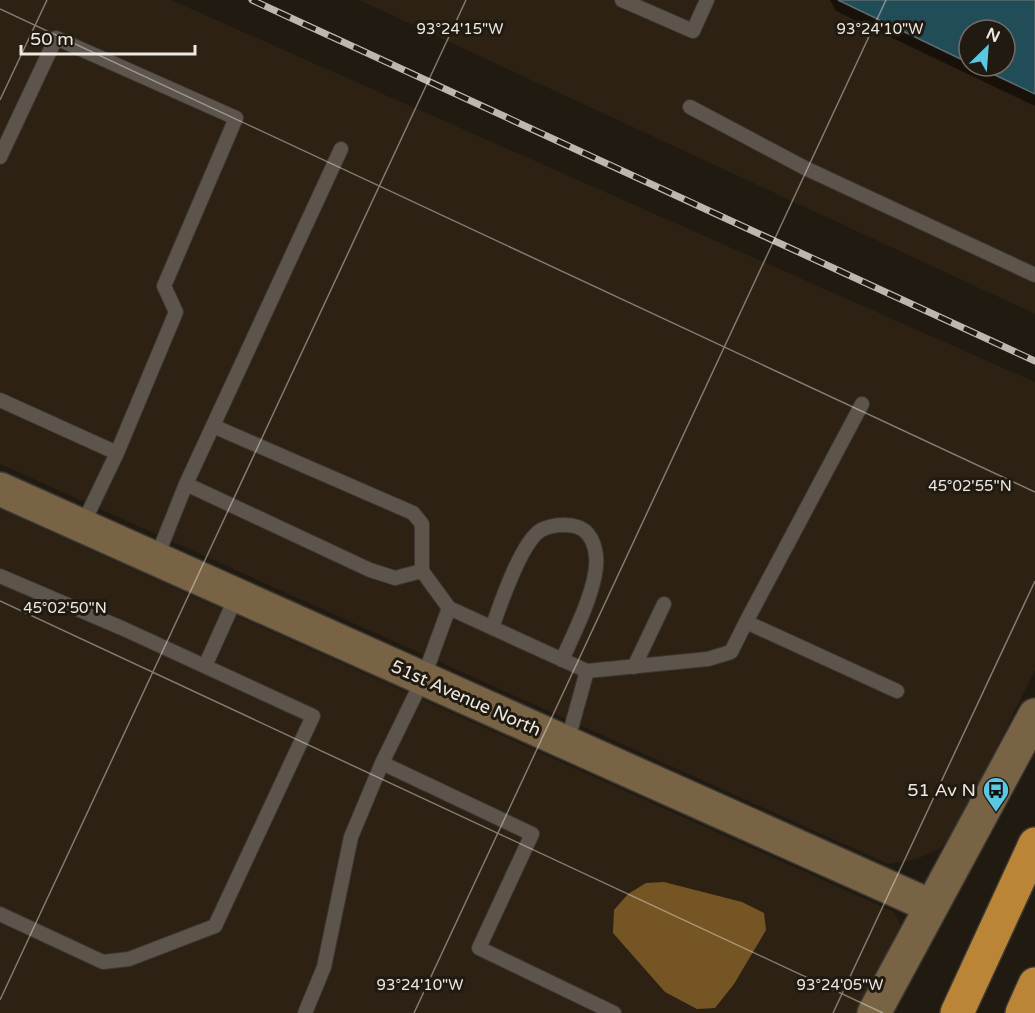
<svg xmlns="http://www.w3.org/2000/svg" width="1035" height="1013" font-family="'Varela Round',sans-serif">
<rect width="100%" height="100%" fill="#211a11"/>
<path fill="#2c2113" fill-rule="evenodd" d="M0 0H171L1035 382V670L955 832 941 848 917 859 888 864 0 464Z
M359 0H1035V314ZM969 30H1005V66H969Z
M0 509 894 912 900 924 902 934 859 1013H0Z"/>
<path fill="#765525" d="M664 882 742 902 764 913 766 930 734 984 715 1008 697 1009 665 992 613 933 614 910 628 894 646 883Z"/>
<path fill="#0007" fill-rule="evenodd" d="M830 0H1035V106L836 11ZM969 30H1005V66H969Z"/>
<path fill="#214d58" stroke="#5d6c70" stroke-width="1.5" d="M838 0H1035V94L976 66H1005V30H969V63Z"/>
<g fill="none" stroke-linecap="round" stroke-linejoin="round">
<g stroke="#3c3732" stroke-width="16">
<path id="lane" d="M622 0 693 31 707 0
M690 107 805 168 1035 275
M0 157 56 38 236 118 164 286 176 312 117 453 82 526
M0 400 117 453
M213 426 413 513 422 524V571L449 608 423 679 382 763 351 837 324 967 305 1013
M186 484 370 570 395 578 422 571
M156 559 186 484 341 149
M0 576 124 629 313 716 215 926 129 959 103 962 0 914
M449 608 587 671
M746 622 862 404
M492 628C500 605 521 542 541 530 547 527 557 525 564 525 571 525 579 526 585 531 596 541 598 559 595 574 590 602 574 633 562 660
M205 666 237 595
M634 667 664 604
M567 743 587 671 708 659 731 652 746 622 897 691
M382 763 532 834 479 948 614 1013"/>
</g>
<g stroke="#3c3732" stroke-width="36">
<path id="secondary" d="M0 489 931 906
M874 1013 1035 715"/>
</g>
<g stroke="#3c3732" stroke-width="36">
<path id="highway" d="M957 1013 1035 844
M1022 1013 1035 984"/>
</g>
<use href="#lane" stroke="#5d554b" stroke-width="14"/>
<use href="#secondary" stroke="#796345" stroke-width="33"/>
<use href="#highway" stroke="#bb8537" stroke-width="33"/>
<g stroke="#bcb8b1" stroke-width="7">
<path id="rail" d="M252 0 1035 361"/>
</g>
<use href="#rail" stroke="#211a11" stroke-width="4.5" stroke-dasharray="14" stroke-linecap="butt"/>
</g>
<path fill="none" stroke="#ece8e2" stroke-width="1.5" stroke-opacity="0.45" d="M0 9 1035 492M0 100 47 0M0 601 883 1013M0 1000 466 0M414 1013 886 0M833 1013 1035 581"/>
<defs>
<g id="bus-pin" transform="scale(1.35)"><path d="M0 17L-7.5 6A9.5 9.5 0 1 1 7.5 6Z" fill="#59c8e5" stroke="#211a11"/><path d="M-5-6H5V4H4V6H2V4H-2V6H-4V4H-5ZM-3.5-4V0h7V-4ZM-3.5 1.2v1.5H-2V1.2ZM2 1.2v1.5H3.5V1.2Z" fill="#111"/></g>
</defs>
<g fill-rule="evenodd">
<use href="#bus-pin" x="996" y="790"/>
</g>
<g text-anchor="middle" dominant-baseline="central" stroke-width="6" stroke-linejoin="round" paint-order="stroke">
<g font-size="18" fill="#ece8e2" stroke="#211a11">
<text transform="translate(466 698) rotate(24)">51st Avenue North</text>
</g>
<g font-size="18" fill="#ece8e2" stroke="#211a11" text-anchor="end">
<text x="976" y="790">51 Av N</text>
</g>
</g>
<g font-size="15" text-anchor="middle" fill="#ece8e2" stroke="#211a11" stroke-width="6" stroke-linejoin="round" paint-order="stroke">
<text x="460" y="34">93°24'15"W</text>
<text x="880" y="34">93°24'10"W</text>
<text x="970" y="491">45°02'55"N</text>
<text x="65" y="613">45°02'50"N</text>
<text x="420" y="990">93°24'10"W</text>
<text x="840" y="990">93°24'05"W</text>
</g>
<g transform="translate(987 48) rotate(25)"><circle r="28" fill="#211a11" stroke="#726c65" stroke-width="1.5"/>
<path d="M0-4.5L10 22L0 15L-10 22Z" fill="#59c8e5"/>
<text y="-9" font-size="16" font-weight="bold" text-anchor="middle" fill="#ece8e2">N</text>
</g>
<path d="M21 45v9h174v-9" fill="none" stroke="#ece8e2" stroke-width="3"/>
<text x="30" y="45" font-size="18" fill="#ece8e2" stroke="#211a11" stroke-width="4.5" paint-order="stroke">50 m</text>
</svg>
